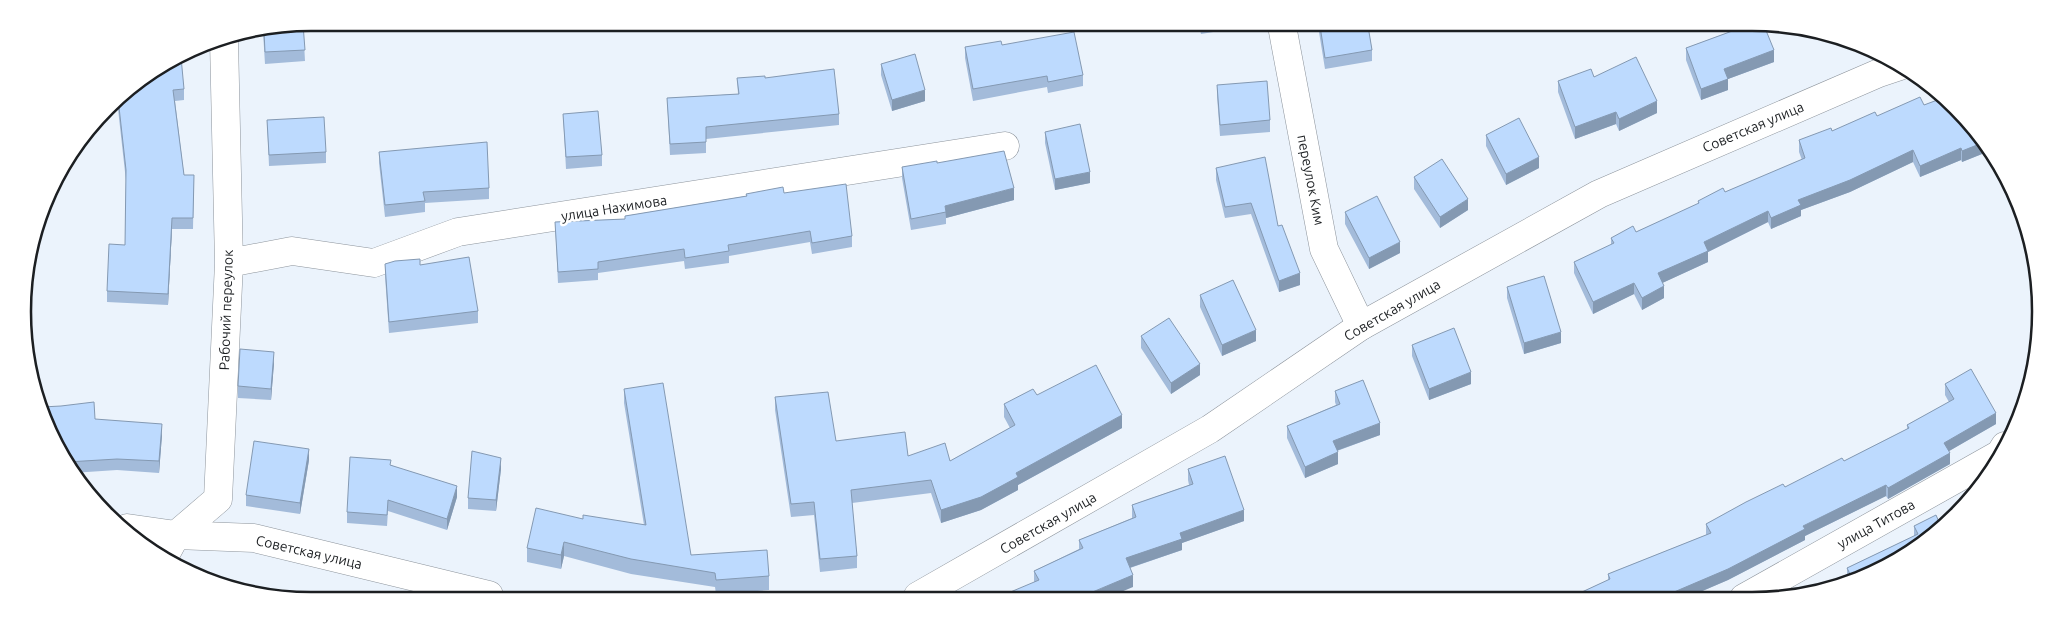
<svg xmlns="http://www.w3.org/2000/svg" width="2063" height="623" font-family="Ubuntu,sans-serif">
<rect width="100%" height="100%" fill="#ebf3fc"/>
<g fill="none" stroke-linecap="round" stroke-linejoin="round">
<g stroke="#8d949c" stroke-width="29">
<path id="minor" d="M1282 26 1324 249 1361 326
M229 263 292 251 374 263 458 232 1005 146
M164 557 176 535 218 499 229 263 224 40
M1744 598 2000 454 2005 446"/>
</g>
<g stroke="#8d949c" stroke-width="29">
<path id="tertiary" d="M127 528 176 535 254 538 489 595
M918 596 1210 429 1361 326 1599 194 1879 73 1900 66"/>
</g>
<use href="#minor" stroke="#fff" stroke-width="28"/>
<use href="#tertiary" stroke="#fff" stroke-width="28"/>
</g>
<path fill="#a3bbda" d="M303 24 305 61 265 64 263 32Z
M1199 26H1250L1201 34Z
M1318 26H1368L1372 50V61L1325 69Z
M1730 28H1765L1774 62 1728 79V90L1701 100 1686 60V48L1732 31Z
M1814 30 1828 36 1817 40Z
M1002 45 1083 75V86L1048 93 1047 87 973 101 965 58V47Z
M881 64 925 101 892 111 881 75Z
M1594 77 1657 113 1619 131 1616 124 1575 139 1558 92V81Z
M737 78H765L839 114V125L706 139V153L670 155 667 98 738 94Z
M1217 85 1270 120V132L1220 136 1217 96Z
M184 89V100L175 101 184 175H194L193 229H172L168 305 107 302V291L125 245 126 181 117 100 121 94Z
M1940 99 1989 149 1982 151V154L1962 162 1961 160 1920 177 1913 162 1850 192 1801 210V216L1771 229 1768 222 1708 252V262L1662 283 1664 298 1642 310 1634 294 1593 314 1574 273V262L1611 245V238L1636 232 1698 204V201L1725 192 1802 160 1799 152V140L1832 131 1877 116 1924 105Z
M563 114 602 155V166L566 169Z
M267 120 326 152V163L269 166Z
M1045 132 1090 183 1055 190 1045 143Z
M1486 135 1539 168 1506 185 1486 146Z
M379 152 489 188V199L425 203V212L385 217 379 163Z
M937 163 1014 200 946 218V224L911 230 902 178V167Z
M1216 168 1278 226 1300 285 1279 292 1251 214 1225 218 1216 180Z
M1414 177 1468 210 1440 228 1414 189Z
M784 193 852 236V247L812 254 810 242 729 256V263L685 269 684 261 598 273V280L558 283 555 222 625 219V216L746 196V194Z
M1345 212 1400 253 1369 269 1345 224Z
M385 264 420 265 478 311V323L389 333 385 276Z
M1507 287 1561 343 1524 354 1507 298Z
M1200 295 1256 341 1222 356 1200 307Z
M1141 336 1200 375 1171 394 1141 348Z
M1412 345 1471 384 1429 400 1412 356Z
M274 363 271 400 238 398V386Z
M1945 384 1996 424 1949 451 1950 464 1888 499 1886 496 1805 536V540L1728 580 1686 598H1569L1608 580V574L1706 535V524L1785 487 1844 461 1907 429V425L1949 402 1945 395Z
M624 389 691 555 769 576V590L716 594 715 587 631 574 564 556 561 569 527 562V548L583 519 644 525 624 403Z
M1335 391 1380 435 1337 451 1338 464 1305 478 1287 438V426L1336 405 1335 402Z
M1037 395 1122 428 1018 485V490L981 510 941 523 931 493 852 503 857 556V568L820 572 814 515 791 517 775 410V397L836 441 908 456 950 461 1010 428 1004 417V404Z
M42 407 162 435 159 473 117 470 72 473Z
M309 460 300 514 246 506V495Z
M391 465 457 497 447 530 388 511 387 526 347 523V512Z
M501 469 496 511 468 509V498Z
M1188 469 1244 521 1182 543V550L1130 568 1133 587 1034 582V571L1079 549V540L1132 518V505L1189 485 1188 480Z
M1914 526 1942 529 1847 575V568L1914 536Z"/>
<path fill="#8499b2" d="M1817 32 1828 36 1817 40Z
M1774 50V62L1728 79V90L1701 100V89L1724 69Z
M925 90V101L892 111V100Z
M1657 101V113L1619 131V119Z
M1616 112V124L1575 139V127Z
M1981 140 1989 149 1982 151V154L1962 162V151Z
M1961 148V160L1920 177V166Z
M1913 150V162L1850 192 1801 210V216L1771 229V218L1798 200Z
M1539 157V168L1506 185V174Z
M1090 172V183L1055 190V179Z
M1014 188V200L946 218 945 206Z
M1468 199V210L1440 228V217Z
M1768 211V222L1708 252V262L1658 285V273L1704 242Z
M172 218V229L168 305V294Z
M1400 242V253L1369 269V258Z
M1300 273V285L1279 292V281Z
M1634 283V294L1593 314V302Z
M1664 286V298L1642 310V298Z
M1256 330V341L1222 356V345Z
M1561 332V343L1524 354V343Z
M274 352V363L271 400V389Z
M1200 364V375L1171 394V383Z
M1471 372V384L1429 400V389Z
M1996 413V424L1944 454V443Z
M1122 415V428L1018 485V490L981 510 941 523V510L1016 473Z
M1380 423V435L1333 452V441Z
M162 424V435L159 473V461Z
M309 449V460L300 514V503Z
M1338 452V464L1305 478V467Z
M1950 453V464L1888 499V488Z
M501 458V469L496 511V500Z
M1886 485V496L1805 536V540L1728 580 1686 598H1660L1803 526Z
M457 486V497L447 530V519Z
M1244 510V521L1182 543V550L1126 569V558L1180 533Z
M564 542V556L561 569V555Z
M1133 575V587L1109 597H1083V596Z"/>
<path fill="#bddafe" stroke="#8499b2" d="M303 24 305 50 265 52 264 32Z
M1320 26H1368L1372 50 1325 58Z
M1735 28H1765L1774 50 1724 69 1728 79 1701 89 1686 48 1735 30Z
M1074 32 1083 75 1048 82 1047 76 973 89 965 47 1001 41 1002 45Z
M915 54 925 90 892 100 881 64Z
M181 57 184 89 173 90 184 175H194L193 218H172L168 294 107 291 109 244 125 245 126 170 118 98 121 94Z
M1636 57 1657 101 1619 119 1616 112 1575 127 1558 81 1591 69 1594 77Z
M834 69 839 114 706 127V142L670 144 667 98 739 94 737 78 765 76V78Z
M1267 81 1270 120 1220 125 1217 85Z
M1920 97 1924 105 1940 99 1982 141V143L1962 151 1961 148 1920 166 1913 150 1850 180 1798 200 1801 205 1771 218 1768 211 1704 242 1708 251 1658 273 1664 286 1642 298 1634 283 1593 302 1574 262 1614 243 1611 238 1633 226 1636 232 1699 203 1698 201 1723 188 1725 192 1805 158 1799 140 1831 128 1832 131 1875 112 1877 116Z
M598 111 602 155 566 157 563 114Z
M324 117 326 152 269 155 267 120Z
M1519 118 1539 157 1506 174 1486 135Z
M1080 124 1090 172 1055 179 1045 132Z
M487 142 489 188 423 192 425 201 385 205 379 152Z
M1004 151 1014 188 945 206 946 212 911 219 902 167 937 161V163Z
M1265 157 1278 226 1282 225 1300 273 1279 281 1251 203 1225 207 1216 168Z
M1442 159 1468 199 1440 217 1414 177Z
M846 184 852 236 812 243 810 231 728 245 729 251 685 258 684 249 598 262V269L558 272 555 222 625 219V216L747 196 746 194 783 187 784 193Z
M1377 196 1400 242 1369 258 1345 212Z
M469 257 478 311 389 322 385 264 395 261 420 259V265Z
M1544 276 1561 332 1524 343 1507 287Z
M1233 280 1256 330 1222 345 1200 295Z
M1169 318 1200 364 1171 383 1141 336Z
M1454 328 1471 372 1429 389 1412 345Z
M240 349 274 352 271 389 238 386Z
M1096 365 1122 415 1016 473 1018 477 981 497 941 510 931 480 851 490 857 556 820 559 814 502 791 504 775 397 828 392 836 441 905 432 908 456 945 443 950 461 1015 425 1004 404 1033 389 1037 395Z
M1971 369 1996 413 1944 443 1950 453 1888 488 1886 485 1803 526 1805 529 1728 569 1660 598H1569L1610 579 1608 574 1711 533 1706 524 1746 502 1783 484 1785 487 1842 458 1844 461 1909 428 1907 425 1954 399 1945 384Z
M1363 380 1380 423 1333 441 1338 452 1305 467 1287 426 1340 404 1335 391Z
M663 383 691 555 767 550 769 576 716 580 715 573 631 559 564 542 561 555 527 548 536 508 583 519V515L646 525 624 389Z
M94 402 95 419 162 424 159 461 117 459 67 462 42 407 61 406Z
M254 441 309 449 300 503 246 495Z
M472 451 501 458 496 500 468 498Z
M1225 456 1244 510 1180 533 1182 539 1126 558 1133 575 1083 596 1084 597 1001 596 1039 580 1034 571 1083 548 1079 540 1136 517 1132 505 1193 484 1188 469Z
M350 457 391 460 390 465 457 486 447 519 388 500 387 515 347 512Z
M1936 515 1942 529 1862 578 1789 598H1785L1850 574 1847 568 1918 534 1914 526Z"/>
<g text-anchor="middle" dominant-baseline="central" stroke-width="5" stroke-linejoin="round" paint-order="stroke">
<g font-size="14" fill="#1c1f22" stroke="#fff">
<text transform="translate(1753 127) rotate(-23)">Советская улица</text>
<text transform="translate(1311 180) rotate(79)">переулок Ким</text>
<text transform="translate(614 208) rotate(-9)">улица Нахимова</text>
<text transform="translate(226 310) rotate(-88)">Рабочий переулок</text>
<text transform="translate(1392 310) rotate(-30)">Советская улица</text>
<text transform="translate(1048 523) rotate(-30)">Советская улица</text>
<text transform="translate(1876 524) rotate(-29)">улица Титова</text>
<text transform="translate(309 552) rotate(13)">Советская улица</text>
</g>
</g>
<path d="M0 0H2063V623H0ZM311 31H1752A280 280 0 0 1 2032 311V312A280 280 0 0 1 1752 592H311A280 280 0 0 1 31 312V311A280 280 0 0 1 311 31Z" fill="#fff" fill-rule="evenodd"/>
<path fill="none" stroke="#1c1f22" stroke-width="2.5" d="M311 31H1752A280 280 0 0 1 2032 311V312A280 280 0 0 1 1752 592H311A280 280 0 0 1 31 312V311A280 280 0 0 1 311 31Z"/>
</svg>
